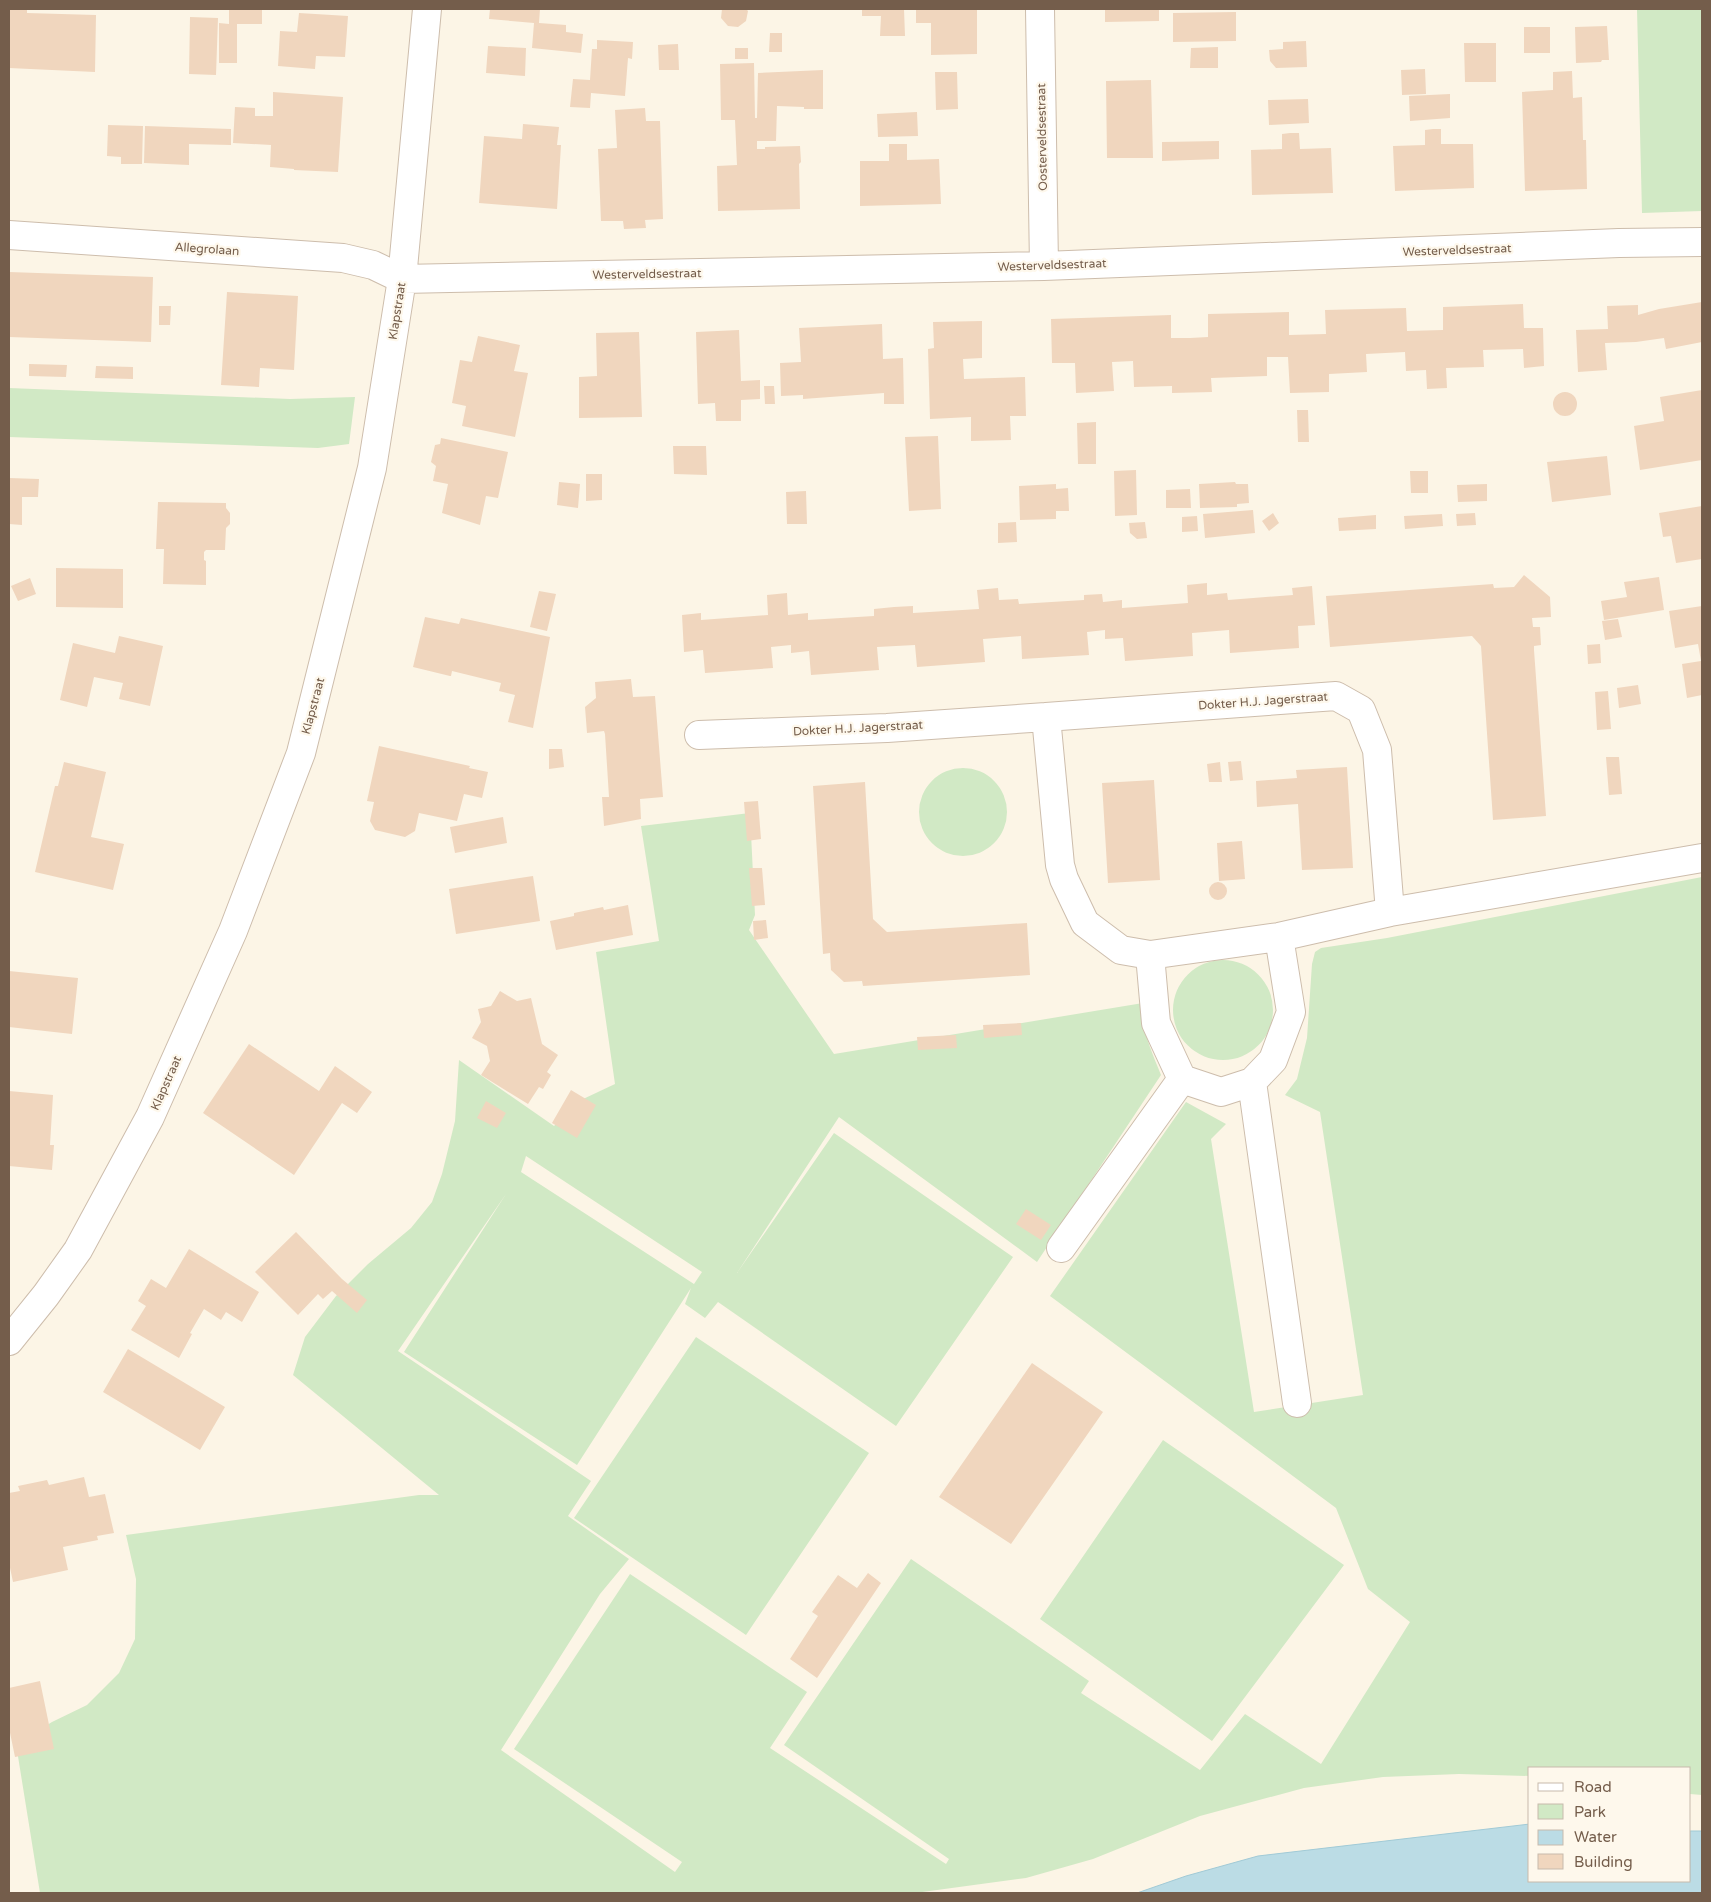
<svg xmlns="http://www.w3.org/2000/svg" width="1711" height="1902" font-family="'Varela Round',sans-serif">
<rect width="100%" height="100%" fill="#fcf5e6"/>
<path fill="#d1e9c5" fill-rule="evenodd" d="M1637 9H1702V211L1642 213Z
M9 388 290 399 355 397 349 444 318 448 9 437Z
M919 812a44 44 0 1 1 88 0a44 44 0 1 1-88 0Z
M750 813 755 915 749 930 834 1054 1143 1003C1140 1028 1152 1052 1161 1075L1037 1262 839 1117 737 1273 834 1133 1013 1257 896 1426 718 1302 705 1318 685 1304 691 1288 577 1465 404 1352 506 1194 398 1351 591 1481 568 1516 629 1559 600 1594 501 1750 675 1872 682 1862 514 1749 630 1574 807 1692 770 1748 946 1864 949 1859 784 1745 911 1559 1089 1681 1081 1693 1200 1770 1245 1714 1321 1764 1410 1622 1368 1589 1336 1508 1050 1296 1186 1102 1226 1124 1211 1139 1254 1412 1363 1395 1320 1112 1285 1095 1297 1079 1307 1038 1312 964 1315 952 1321 948 1387 938 1702 877V1795L1690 1794V1768H1530V1776L1459 1774 1383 1777 1304 1788 1200 1816 1093 1859 1026 1878 915 1893H40L16 1744 52 1722 87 1705 119 1673 135 1639 136 1579 126 1535 419 1495H439L293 1375 305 1337 336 1296 368 1264 411 1228 432 1202 442 1174 455 1121 459 1060 554 1126 581 1100 615 1084 596 952 659 941 641 826ZM526 1156 702 1272 694 1284 521 1172Z
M1173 1010a50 50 0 1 1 100 0a50 50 0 1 1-100 0Z
M696 1337 869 1453 746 1635 574 1518Z
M1163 1440 1344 1565 1212 1741 1040 1619Z"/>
<path fill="#bbdce5" stroke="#a1cad6" d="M1530 1824V1881H1690V1831H1702V1893H1137L1186 1876 1258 1856Z"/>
<path fill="#f0d6be" d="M9 9H27V13L96 15 95 72 9 68Z
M229 9H262V24H237V63H219V23L229 24Z
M490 9H540L539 23 566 25V32L583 34 581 53 532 48 534 23 489 19Z
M722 9H746L748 11 746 21 738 27 728 26 721 18Z
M862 9H904L905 36H880L881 16H862Z
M916 9H977V54L931 55V23H916Z
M1105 9H1159V21L1105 22Z
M1236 12V41L1173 42V13Z
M299 13 348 16 345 57 316 56 315 69 278 66 280 31 297 32Z
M190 17 218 18 216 75 189 74Z
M1607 26 1609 60H1602L1601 62 1576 63 1575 27Z
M1524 27H1550V53H1524Z
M770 33H782V52H769Z
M597 40 633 42 632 59 628 58 625 96 591 93 590 108 570 107 573 79 590 80 592 49H597Z
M1306 41 1307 67 1276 68 1270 61 1269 50 1283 49V42Z
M1464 43H1496V82H1465Z
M678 44 679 70H659L658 45Z
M488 46 526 48 525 76 486 73Z
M1218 47V68H1190L1191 48Z
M735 48H748V59H735Z
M754 63 755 118H757L758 73 823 70V109H804V107L777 106 776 141H757V149H765V147L800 146 801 162 799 164 800 209 718 211 717 166 737 165 735 120H721L720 64Z
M1425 69 1426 94 1402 95 1401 70Z
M1572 71 1573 98 1582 97 1583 140H1586L1587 189 1525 191 1522 92 1553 90V72Z
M935 72H957L958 109 936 110Z
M1151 80 1153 158H1107L1106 81Z
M273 92 343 97 338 172 294 170V169L270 167 271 145 233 143 235 107 255 108V116H273Z
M1450 94V118L1410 121 1409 96Z
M1308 99 1309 123 1269 125 1268 100Z
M645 108 646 121H660L663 219 645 220 646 228 624 229 623 221H601L598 149 617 148 615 110Z
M917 112 918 136 878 137 877 114Z
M523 124 559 127 557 145H561L557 209 479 203 484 136 522 139Z
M108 125 143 126 142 164H121V157L107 156Z
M145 126 231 129V145L189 144V165L144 163Z
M1433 129H1441V144H1473L1474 188 1395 191 1393 146 1425 145V130Z
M1290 133H1299L1300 149 1331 148 1333 193 1252 195 1251 150 1282 149V134Z
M1219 141V159L1162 161V142Z
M889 144H907V160L939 159 941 204 860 206V161H889Z
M9 272 153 277 151 342 9 337Z
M227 292 298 296 294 370 260 368 259 387 221 385Z
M1702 302V342L1666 349 1664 338 1636 342 1605 343 1607 370 1578 372 1576 330 1608 329 1607 306 1638 305V315L1659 309Z
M1523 304 1524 328H1543L1544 366 1524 368 1523 349 1483 350 1484 367 1446 368 1447 388 1427 389 1426 370 1406 371 1405 352 1366 354 1367 372 1329 374V392L1290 393 1288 357H1267V376L1211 378 1212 392 1172 393V386L1134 387 1133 361 1112 362 1114 391 1076 393 1075 363H1052L1051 319 1171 315V338H1190L1208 337V314L1289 312V335L1326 334 1325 310 1406 308 1407 331 1443 330V307Z
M159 306H171L170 325H159Z
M982 321V358L963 359 964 379 1025 377 1026 416H1010L1011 440 971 441V417L930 419 928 349 934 348 933 322Z
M882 324 883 359 903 358 904 404H884V393L803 399V395L781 396 780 363 801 362 799 328Z
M739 330 741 381 760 380V399L741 400V421H716L715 403 698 404 696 332Z
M639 332 642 417 579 418V377L597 376 596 333Z
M478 336 520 345 514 371 528 373 515 437 462 426 466 406 452 403 460 360 472 362Z
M29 364 67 365 66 377 29 376Z
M96 366 133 367V379L95 378Z
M764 386H774L775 404H765Z
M1702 390V460L1640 470 1634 426 1664 421 1660 397Z
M1553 404a12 12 0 1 1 24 0a12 12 0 1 1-24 0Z
M1297 410H1308L1309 442H1298Z
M1096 422V464H1078L1077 423Z
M938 436 941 509 909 511 905 437Z
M441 438 508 452 498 498 486 496 480 525 442 513 448 484 433 481 436 466 431 462 435 445 440 444Z
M673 446H706L707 475 674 474Z
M1607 456 1611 495 1552 502 1547 462Z
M1136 470 1137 515 1115 516 1114 471Z
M1410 471H1428V493H1411Z
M586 474H602V500L586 501Z
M9 478 39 479 38 497H22V525L9 524Z
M559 482 580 484 578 508 557 505Z
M1235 482 1236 484H1248L1249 503 1237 504V507L1200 508 1199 484Z
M1056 484V489L1068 488 1069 511H1056V519L1020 520 1019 486Z
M1487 484V501L1458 502 1457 485Z
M1190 489 1191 508H1166V490Z
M806 491 807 524H787L786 492Z
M158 502 226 503V508L230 513V524L226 528 225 550H206L204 552V560L206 561V585L163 584 164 549H156Z
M1702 506V559L1676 563 1671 536 1663 537 1659 513Z
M1253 510 1255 533 1205 538 1203 514Z
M1273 513 1279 523 1269 531 1262 521Z
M1475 513 1476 525 1457 526 1456 514Z
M1442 514 1443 526 1405 529 1404 516Z
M1376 515V529L1339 531 1338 518Z
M1197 516 1198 531 1182 532V517Z
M1016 522 1017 542 998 543V523Z
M1145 522 1147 538 1137 539 1130 533 1129 523Z
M56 568 123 569V608L56 607Z
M1524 575 1550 597 1551 617 1532 618 1533 627H1540L1541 645 1534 646V650L1546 816 1493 820 1481 646 1472 636 1330 647 1326 596 1493 584 1494 588 1514 587Z
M1659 577 1664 610 1604 620 1601 601 1627 597 1624 582Z
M30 578 36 594 18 601 11 586Z
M1207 583V595L1227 593 1228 600 1293 595 1292 588 1312 586 1315 625 1298 626 1299 648 1230 653 1229 630 1192 633 1193 656 1125 661 1123 638 1105 639V630L1087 632 1089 655 1022 659 1021 636 983 639 985 662 917 667 915 645 877 647 879 670 811 675 809 651 791 653V645L771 647 773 668 705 673 703 650 684 652 682 615 701 613V620L768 615 767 595 787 593 788 615 808 613V620L874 616V609L894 607 913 606V613L979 609 977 590 998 588 999 600 1018 599 1019 604 1084 600V595L1102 594 1103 602 1122 600V608L1188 603 1187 585Z
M539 591 556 594 547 631 530 627Z
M1702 606V695L1687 698 1682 664 1701 661 1698 644 1675 648 1669 611Z
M425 617 459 624 461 618 550 637 533 728 508 722 515 695 499 691 501 683 452 671 451 676H450L413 667Z
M1618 619 1622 637 1605 640 1602 621Z
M119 636 163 646 150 706 119 699 123 683 94 677 87 707 60 700 73 643 115 653Z
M1600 644 1601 663 1588 664 1587 645Z
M631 679 633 697 655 696 663 797 640 799 641 819 604 826 602 797H609L605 734 604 731 587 733 585 707 596 698 595 682Z
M1638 685 1641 704 1619 708 1617 688Z
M1608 691 1611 729 1597 730 1595 692Z
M379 746 470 766 469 768 488 772 482 798 464 794 457 821 419 813 415 831 405 837 375 830 370 821 374 802 367 801Z
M549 749H562L564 767 549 769Z
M1606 757H1619L1622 794 1609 795Z
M1241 761 1243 780 1230 781 1228 762Z
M64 762 106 772 91 837 124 844 113 890 35 872 55 786H58Z
M1220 762 1222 782H1209L1207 764Z
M1347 767 1353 868 1302 870 1298 804 1257 807 1256 781 1297 778 1296 770Z
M1154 780 1160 880 1108 883 1102 783Z
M865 782 873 919 887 932 1027 923 1030 975 863 986 862 981 844 982 831 970 830 953 823 954 813 786Z
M758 801 761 839 747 841 744 802Z
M503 817 507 843 455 853 450 827Z
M1242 841 1245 879 1219 881 1217 843Z
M749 868H762L765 905 752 906Z
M533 876 540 921 456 934 449 889Z
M1209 891a9 9 0 1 1 18 0a9 9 0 1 1-18 0Z
M628 905 633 935 556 950 550 921 574 916V913L603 907 604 910Z
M766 920 768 938 754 940 753 921Z
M9 971 78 978 72 1034 9 1027Z
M500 991 517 1001 531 998 542 1044 558 1055 547 1072 551 1075 543 1089 539 1087 528 1104 481 1075 490 1061 487 1046 472 1038 481 1022 478 1009 491 1006Z
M1021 1023 1022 1035 984 1038 983 1025Z
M956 1035 957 1048 918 1050 917 1037Z
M249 1044 319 1091 335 1066 372 1092 357 1113 342 1103 294 1175 203 1113Z
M571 1090 596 1105 577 1138 552 1123Z
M9 1091 53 1095 50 1145H54L52 1170 9 1166Z
M486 1101 506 1113 497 1128 477 1118Z
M1026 1209 1051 1225 1041 1240 1016 1224Z
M296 1232 342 1279 367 1300 357 1313 332 1291 323 1299 318 1294 298 1315 255 1272Z
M189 1249 259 1292 242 1322 226 1312 221 1320 204 1309 190 1333 192 1334 179 1358 131 1330 146 1306 138 1301 151 1279 166 1288Z
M128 1349 225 1407 200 1450 103 1392Z
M1032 1363 1103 1412 1011 1544 939 1497Z
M84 1477 89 1497 105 1494 114 1533 97 1536 98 1540 63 1547 68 1570 13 1582 9 1563V1493L20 1491 18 1486 47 1480 49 1485Z
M868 1573 881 1583 817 1678 790 1659 818 1616 812 1612 838 1575 857 1588Z
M40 1681 54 1749 15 1757 9 1728V1688Z"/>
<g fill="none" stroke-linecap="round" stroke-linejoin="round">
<g stroke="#cdbdac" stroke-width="30">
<path id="minor" d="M1040 9 1044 266
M9 235 343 258 373 265 402 279 1044 266 1619 243 1702 242
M1046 717 1336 696 1361 710 1377 750 1390 912
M699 735 887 728 1046 717 1060 865 1064 879 1085 923 1121 950 1150 955 1279 937 1390 912 1702 858
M1150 955 1156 1023 1182 1079 1221 1092 1252 1082 1273 1060 1291 1012 1279 937
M1252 1082 1297 1403
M1061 1248 1182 1079
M9 1341 46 1295 78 1250 150 1117 233 931 301 753 372 468 402 279 427 9"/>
</g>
<use href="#minor" stroke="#fff" stroke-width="28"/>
</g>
<g text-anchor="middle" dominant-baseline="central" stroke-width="4.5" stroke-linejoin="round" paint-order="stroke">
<g font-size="12" fill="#745d4b" stroke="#fef8ec">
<text transform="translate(1042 137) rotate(-91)">Oosterveldsestraat</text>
<text transform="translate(207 249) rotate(4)">Allegrolaan</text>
<text transform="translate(1457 250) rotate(-2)">Westerveldsestraat</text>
<text transform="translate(1052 265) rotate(-2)">Westerveldsestraat</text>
<text transform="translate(647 274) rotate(-1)">Westerveldsestraat</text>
<text transform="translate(397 311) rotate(-81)">Klapstraat</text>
<text transform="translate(1263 701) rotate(-4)">Dokter H.J. Jagerstraat</text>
<text transform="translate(313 706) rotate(-75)">Klapstraat</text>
<text transform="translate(858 728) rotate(-3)">Dokter H.J. Jagerstraat</text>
<text transform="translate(166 1083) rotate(-66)">Klapstraat</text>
</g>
</g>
<rect width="1711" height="1902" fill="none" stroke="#745d4b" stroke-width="20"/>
<rect x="1528" y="1767" width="162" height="115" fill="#fef8ec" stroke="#c7baac"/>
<rect x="1538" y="1783" width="25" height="8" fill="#ffffff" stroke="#c7baac"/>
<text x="1574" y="1792" font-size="15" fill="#745d4b">Road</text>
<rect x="1538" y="1804" width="25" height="15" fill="#d1e9c5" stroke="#c7baac"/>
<text x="1574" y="1817" font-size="15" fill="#745d4b">Park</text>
<rect x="1538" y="1830" width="25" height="15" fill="#bbdce5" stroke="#c7baac"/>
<text x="1574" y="1842" font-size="15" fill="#745d4b">Water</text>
<rect x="1538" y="1854" width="25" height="15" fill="#f0d6be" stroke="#c7baac"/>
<text x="1574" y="1867" font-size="15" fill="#745d4b">Building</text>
</svg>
